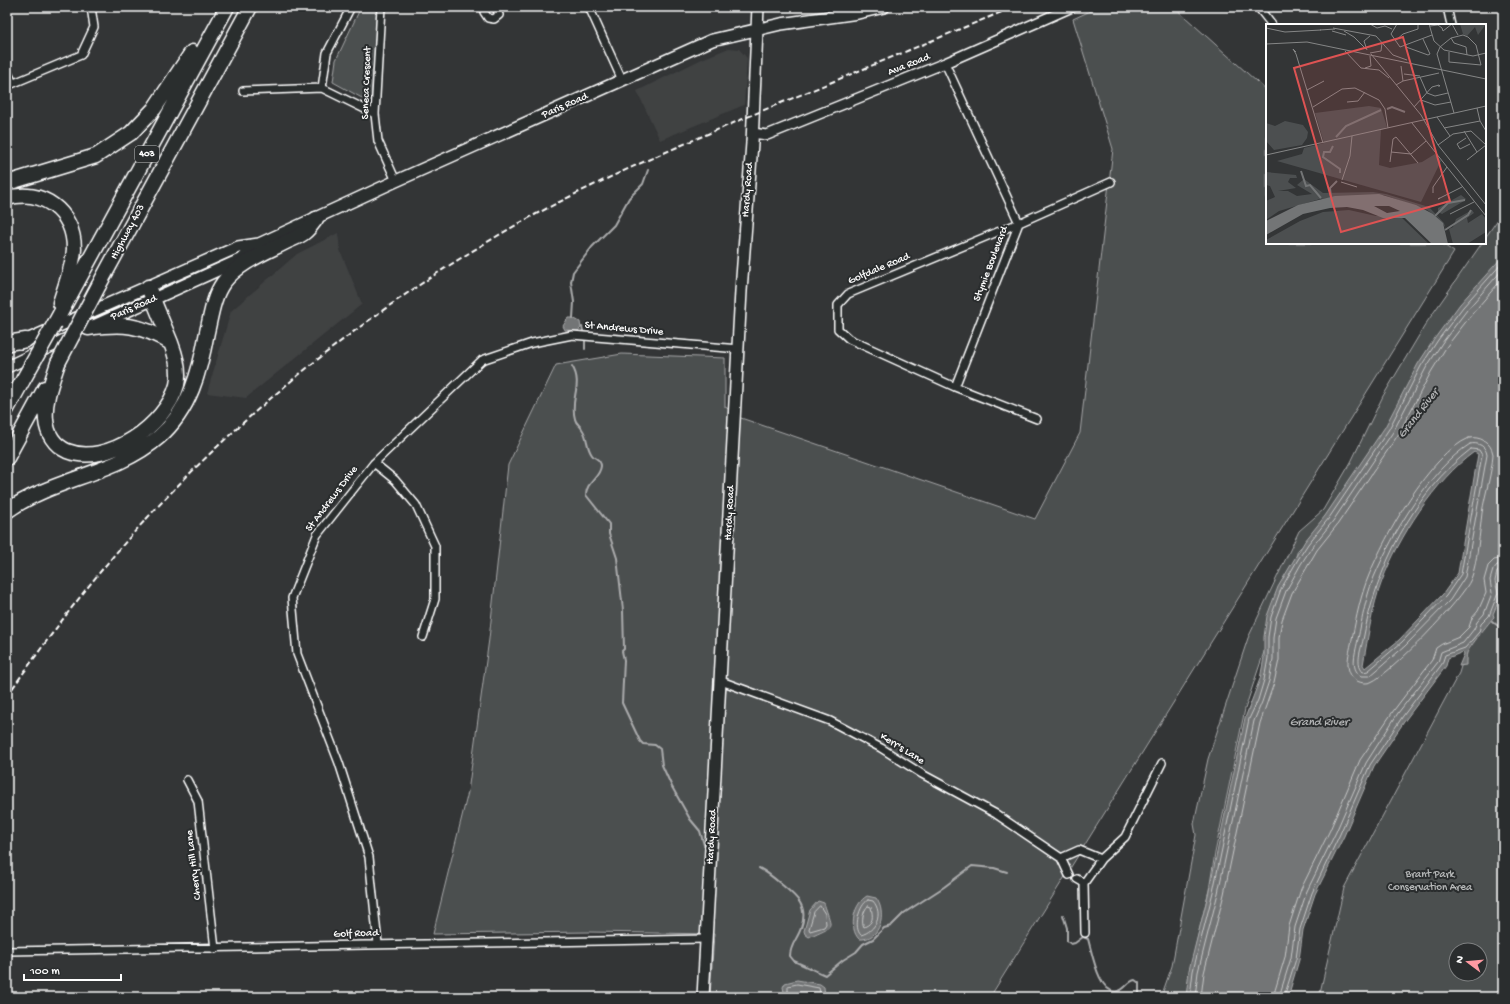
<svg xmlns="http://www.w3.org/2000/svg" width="1510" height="1004" font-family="'Gochi Hand',sans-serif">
<rect width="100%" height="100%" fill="#333536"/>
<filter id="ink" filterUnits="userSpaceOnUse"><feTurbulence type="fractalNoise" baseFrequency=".025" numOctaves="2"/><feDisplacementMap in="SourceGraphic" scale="8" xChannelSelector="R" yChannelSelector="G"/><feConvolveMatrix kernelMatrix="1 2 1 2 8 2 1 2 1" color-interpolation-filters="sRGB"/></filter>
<g filter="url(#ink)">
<path fill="#404243" d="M729 48 739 49 747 58 744 105 660 140 637 91 702 59Z
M338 233 340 250 362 304 246 398 207 393 231 311 297 254Z"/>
<path fill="#4c4f50" stroke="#a6a7a8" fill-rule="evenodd" d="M361 7H377L371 103 333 82 336 60Z
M1099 7H1174L1267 91V243H1441L1454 252 990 997H710L714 934 589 932 433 934 468 792 489 639 508 465 556 365 622 354 725 358V407L738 414V417L1035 519 1080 433 1113 149 1073 19Z
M1503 212V263L1320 529 1298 550 1245 709 1215 853 1209 890 1195 948 1188 997H1161L1172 966 1196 835 1194 824 1208 759 1248 638 1299 531 1323 510 1351 462 1383 396 1427 322 1482 243H1485V238Z
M1503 525V997H1319L1344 888 1459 673ZM1456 950H1480V974H1456Z"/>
<path fill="#737576" stroke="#abacad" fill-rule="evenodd" d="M1503 256V565L1499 581 1502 593 1493 614 1494 617C1490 621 1468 649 1467 653 1466 656 1466 661 1466 665L1459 666 1464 654 1463 652 1448 658 1446 666 1406 719 1374 766 1344 836 1315 894 1303 930 1299 960 1288 997H1186L1189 970 1209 891 1245 718 1260 679 1264 657V637L1267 616 1278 587 1305 541 1325 516 1385 427 1418 364 1435 338 1460 304ZM1474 452 1478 454 1458 573 1443 594 1399 640 1365 668 1363 665C1368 637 1372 607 1382 581 1399 537 1435 480 1474 452Z
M568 318H573L580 322 581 328 578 331 565 330 563 326Z
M867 896 876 898C887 912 881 941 859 939 848 928 854 903 867 896Z
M818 901 824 903C833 931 835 924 809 937L805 934 804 931 810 910Z
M797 980 820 984 824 987 825 997H785L783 987 785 983Z"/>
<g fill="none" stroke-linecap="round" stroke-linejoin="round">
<path stroke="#c7c8c8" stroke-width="1" d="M1469 438C1480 436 1491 442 1493 454 1492 473 1485 494 1482 513 1480 530 1477 565 1471 579 1463 599 1391 674 1371 682 1366 684 1359 683 1354 679 1343 668 1350 652 1352 639 1356 618 1361 594 1369 575 1385 536 1429 455 1469 438Z
M1470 444C1478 442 1486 446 1487 455L1465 577 1450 600 1405 646 1370 676H1361C1349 668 1356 651 1358 639 1362 619 1366 596 1374 577 1393 533 1429 470 1470 444Z
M1471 449 1479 450 1482 455 1461 574 1446 596 1402 642 1368 671 1363 672C1355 664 1361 649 1363 640 1376 569 1413 493 1471 449Z
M868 900 873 901C884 914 876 931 861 935 853 928 859 905 868 900Z
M820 906 825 914 826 924 824 927 810 931 809 929 814 912Z
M868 906 871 907C873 917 874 923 864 927 861 922 863 910 868 906Z
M788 997V986L797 984 819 988 821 997
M1190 997 1193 971 1213 892 1249 719 1258 700 1264 680 1268 658V637L1271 617 1281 589 1297 561 1308 544 1329 518 1389 429 1421 366 1438 340 1463 307 1503 262
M1195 997 1198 972 1218 893 1254 721 1262 702 1269 681 1273 659V638L1276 618 1286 591 1301 564 1312 547 1333 521 1393 432 1426 368 1442 343 1467 310 1503 269
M1201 997 1204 973 1224 894 1260 723 1274 683 1279 660V638L1282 620 1292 593 1317 550 1337 525 1398 435 1431 372 1447 346 1472 314 1503 278
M1273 997 1285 957 1289 926 1301 889 1330 830 1360 760 1394 710 1432 660 1436 648 1442 644 1459 637 1469 627 1472 618 1478 611 1486 593 1484 580 1488 566 1494 560 1503 558
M1279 997 1291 958 1295 927 1307 891 1336 832 1366 763 1398 713 1438 662 1441 652 1463 643 1474 629 1477 622 1484 614 1492 593 1490 580 1493 570 1497 565 1503 564
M1284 997 1296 959 1300 929 1312 893 1340 834 1370 765 1403 716 1442 664 1445 655 1465 648 1479 632 1481 624 1489 616 1498 593 1495 581 1497 572 1503 569"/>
<path stroke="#abacad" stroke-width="2" d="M573 318 574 302 571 282 573 272 592 247 614 225 629 198 643 184 648 170
M582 327 583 331
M585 341V349
M572 366C584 385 569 399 575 419 576 424 580 425 582 429 588 437 586 447 592 455 595 459 601 459 601 466 600 478 586 482 586 495L609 524V534L617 558 623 610 624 649 622 651 624 660 622 703 640 741 643 744 655 745 660 749 662 765 672 787 690 819 700 831 704 845 707 847
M1492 621 1503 630
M759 868C767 872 774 878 781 884 797 897 809 906 801 928 798 938 790 945 790 956L794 961 825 975 843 960 856 952 863 944 873 939 884 928 891 926 904 913 944 887 972 866 994 868 1007 872
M1063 915 1067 928V941L1071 944 1075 943 1083 937 1088 939C1092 952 1099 996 1118 991 1125 990 1128 981 1135 980L1139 983V997"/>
<g stroke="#fff" stroke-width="10">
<path id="minor" d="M381 7 375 114 378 141 396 181
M485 7 484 12 488 18 494 19 499 15 496 7
M589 7 622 80
M1258 7 1272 25
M1447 7 1451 25
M945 63 1019 223 955 387
M7 71 13 83
M7 86 81 55 94 27 91 7
M322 88 327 53 351 7
M243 91 322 88 375 114
M1037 419 955 387 849 339 838 329V305L848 294 1019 223 1111 182
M374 463 395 480 416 505 435 546V599L423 637
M721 681 830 721 881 748 922 774 996 814 1027 835 1061 858 1069 875
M187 780 198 801 215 949
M1061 858 1079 850 1101 859
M1077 879 1084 883 1085 933
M1084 883 1101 859 1125 837 1162 763
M378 944 369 857 339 763 297 654 292 598 317 535 374 463 482 360 532 343 572 335 739 349
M7 951C240 949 473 942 706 939"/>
</g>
<g stroke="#fff" stroke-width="12">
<path id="tertiary" d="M752 133 767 135 945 63 1072 7"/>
</g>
<g stroke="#fff" stroke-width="14">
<path id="secondary" d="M96 325 242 259 259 244 396 181 712 40 781 24 858 13 884 7
M20 343 238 247 259 244
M7 367 75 335
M703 997 741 291 752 143 758 7"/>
</g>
<g stroke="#fff" stroke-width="17">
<path id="motorway" d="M7 183 96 156 131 133 154 109 192 52
M7 198C42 188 74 211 74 249 73 267 65 286 60 303
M99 285 250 7
M148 287 171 343
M55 323 227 7
M7 343 26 340
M58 363C52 381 44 401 46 420 47 433 54 445 67 451 107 467 166 425 177 385 180 372 176 356 171 343 141 324 122 323 88 328
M7 409 23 380
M7 458 45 388
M7 511C53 478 115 475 159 437 190 410 200 371 207 332 211 316 213 297 223 283 238 263 264 253 286 242 292 239 299 237 305 232 309 229 313 223 316 219"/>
</g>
<use href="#minor" stroke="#2a2d2e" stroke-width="7"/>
<use href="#tertiary" stroke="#2a2d2e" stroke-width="9"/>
<use href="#secondary" stroke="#2a2d2e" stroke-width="11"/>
<use href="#motorway" stroke="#2a2d2e" stroke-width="14"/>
<path stroke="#fff" stroke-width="2" stroke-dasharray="6 3" stroke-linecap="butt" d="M7 696C48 638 90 581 138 528 249 405 382 300 527 219 606 176 689 142 771 107 852 74 933 40 1014 7"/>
<g stroke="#fff" stroke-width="17" stroke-linecap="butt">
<path id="motorway-bridge" d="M58 363 99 285
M23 380 55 323"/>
</g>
<use href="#motorway-bridge" stroke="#2a2d2e" stroke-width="14"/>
</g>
</g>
<g text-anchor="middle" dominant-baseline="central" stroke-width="4" stroke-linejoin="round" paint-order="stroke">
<rect fill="#2a2d2e" stroke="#bfc0c0" stroke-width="1" x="135" y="146" width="24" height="16" rx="3"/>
<g font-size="10" font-weight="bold" fill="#fff">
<text x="147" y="154">403</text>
</g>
<g font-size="11" fill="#fff" stroke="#2a2d2e">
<text transform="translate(909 65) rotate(-22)">Ava Road</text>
<text transform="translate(367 83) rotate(-88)">Seneca Crescent</text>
<text transform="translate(565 106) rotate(-24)">Paris Road</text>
<text transform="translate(748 190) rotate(-86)">Hardy Road</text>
<text transform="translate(128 232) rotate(-62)">Highway 403</text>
<text transform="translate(991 264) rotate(-69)">Stymie Boulevard</text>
<text transform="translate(879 269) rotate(-23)">Golfdale Road</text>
<text transform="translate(134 308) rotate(-24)">Paris Road</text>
<text transform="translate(624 329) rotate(5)">St Andrews Drive</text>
<text transform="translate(332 499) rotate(-53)">St Andrews Drive</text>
<text transform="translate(730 513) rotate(-87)">Hardy Road</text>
<text transform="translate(902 749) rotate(32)">Kerr's Lane</text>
<text transform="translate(712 837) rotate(-87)">Hardy Road</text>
<text transform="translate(194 865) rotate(-97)">Cherry Hill Lane</text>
<text transform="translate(356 934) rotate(-2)">Golf Road</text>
</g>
<g font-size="11" fill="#b7b9b9" stroke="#2a2d2e">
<text x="1430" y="875">Brant Park<tspan x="1430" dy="13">Conservation Area</tspan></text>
</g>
<g font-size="12" font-style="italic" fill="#b2b3b4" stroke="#2a2d2e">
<text transform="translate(1419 414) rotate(-52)">Grand River</text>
<text x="1319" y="723">Grand River</text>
</g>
</g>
<g transform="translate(1266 24)">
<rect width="220" height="220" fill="#333536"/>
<path d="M194 0H220L212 11 209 3 201 12 197 10ZM103 82 115 84 121 103 115 106 113 141 124 144 156 138 169 130 175 137 155 178 11 137 36 130 38 124 58 119 49 89ZM19 97 37 101 42 108 41 114 36 121 8 126 0 117V99L9 102ZM0 148 30 151 31 154H24L22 158 30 164 12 167H22L31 172 46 170 31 161 38 155 57 169 107 168 120 170 163 183 178 199 184 220 179 203 171 193 161 186 118 171 54 175 13 187 0 196V177L9 173 4 162 0 161ZM195 171 200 175 198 177 176 190 172 188V184ZM83 186 110 192H134L163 220H0V216L34 197 57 188ZM206 186 208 189 201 194 202 199 216 190 220 195V208L201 220H187L183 205 187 203 190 195Z" fill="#4c4f50"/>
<path d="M113 170 150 181 167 190 177 199 182 220H166L139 194H117L97 186 81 183 64 184 37 190 0 211V197L32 181 69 172ZM108 182H123L134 187 121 189Z" fill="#737576" fill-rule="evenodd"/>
<path fill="none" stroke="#737576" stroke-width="2" d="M121 85 126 83 139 88M70 113 80 102 115 86M67 122 64 128H58L57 133 74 145V149M35 147 40 162 44 161 55 174M65 173 64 164 71 157M169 192 182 179 199 176M179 206 202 191 205 186"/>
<path fill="none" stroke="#858686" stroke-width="1" d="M104 0 111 4 119 2 126 5M131 0 125 10 134 23 166 11M163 0 168 17 178 26 207 32 220 29M186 0 192 11M164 2 172 1 176 4M0 4 19 8 55 6M67 4 110 12 127 31 141 36M176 4 177 7 186 0M54 6 69 5M66 7 80 11M78 7 88 13 100 25M185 14 188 19 200 23 201 31M157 15 164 30 162 31M129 17 137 10 152 5V0M0 20 41 18 220 55M140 23 162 31M101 26 98 17 104 12M79 27 95 44 113 46 123 54M30 28 27 25 30 30 57 119M183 28V38L215 41 210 21 202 13 197 11 185 14 174 23 171 30 188 89M104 29 115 27 116 19M105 30 155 91 172 121 220 181M135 42 137 57M99 44 105 42 104 32M138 50 154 52M154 53 161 69 169 72 182 69M130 61 137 57 173 49M41 66 58 57M155 76 169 81 185 78M81 78 92 77 99 68M47 83 76 65 89 64 113 76 119 85 122 104M148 83 166 63 173 61 174 62H172M211 84 214 97 220 107M171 93 184 112M146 99 220 192M178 104 214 97M198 107 211 128M200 114 191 120 194 125 204 120M172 121 187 110 205 107 220 121M125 128 145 130 160 117M0 131 220 82M201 136 220 121M124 138 127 115 130 113 152 139M76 156 84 132 86 112M75 158 91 163M167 169V163L181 143M174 174 172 175 196 163M184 190 208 178"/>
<path fill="#de5353" fill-opacity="0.15" stroke="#de5353" stroke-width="2" d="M137 13 184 177 75 208 28 44Z"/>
<rect width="220" height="220" fill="none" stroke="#fff" stroke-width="2"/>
</g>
<rect width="1510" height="1004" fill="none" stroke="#2a2d2e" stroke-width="24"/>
<rect x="12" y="12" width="1486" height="980" fill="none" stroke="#fff" stroke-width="1.5" filter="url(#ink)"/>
<g transform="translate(1468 962) rotate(286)"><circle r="19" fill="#2a2d2e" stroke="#7f8182"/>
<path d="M0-3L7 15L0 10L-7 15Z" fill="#ff9aa2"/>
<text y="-6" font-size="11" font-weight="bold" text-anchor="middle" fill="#ffffff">N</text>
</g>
<path d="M24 974v6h97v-6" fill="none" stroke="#ffffff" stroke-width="2"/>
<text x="30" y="974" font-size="12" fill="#ffffff" stroke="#2a2d2e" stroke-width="3" paint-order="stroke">100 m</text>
</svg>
